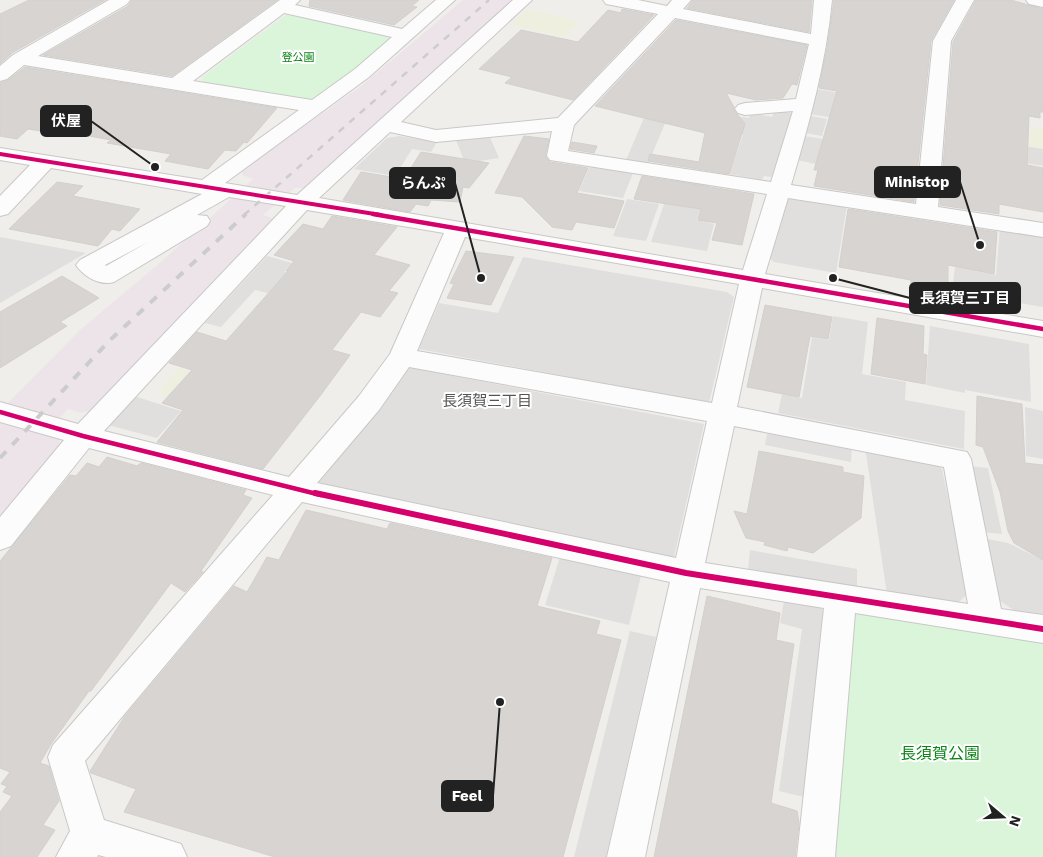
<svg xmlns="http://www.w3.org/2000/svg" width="1043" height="857" font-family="'Work Sans','Noto Sans JP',sans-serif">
<rect width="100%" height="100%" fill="#f0eeeb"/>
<path fill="#ede4e9" d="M463 0H516L306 188H295L263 215 272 218 273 222 210 285 91 411 81 413 68 409 45 434 60 438 59 445 0 519V411L81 329 162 261 253 179 242 175V169L360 87Z"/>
<path fill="#efefdf" d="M527 9 580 21 565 37 510 25Z
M1031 127 1043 129V149L1002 142V131L1030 136Z
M179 368 250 390 230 416 157 393Z"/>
<path fill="#daf5da" d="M294 13 392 35 395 38 358 71 310 100 203 82 202 77 286 15Z
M858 612 1043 642V857H827L848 617Z"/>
<path fill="#e0dfde" d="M816 89 871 98 865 123 810 114Z
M775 110 792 113 772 177 764 176 762 180 729 174 743 135 728 132 734 116 749 118 751 113 772 117Z
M811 116 827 119 822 136 805 133Z
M644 118 666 121 648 164 626 160Z
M489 135 499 158 465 163 456 140Z
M399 136 437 142 431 152 412 149 395 176 354 169 387 138Z
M804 136 823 139 816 164 797 160Z
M1002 142 1043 149V166L1001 159Z
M590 166 633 173 623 198 579 191Z
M673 178 708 184 697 220 714 224 707 251 651 242Z
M795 196 847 205 836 273 774 262 768 257 786 199Z
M627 199 659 204 646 241 613 236Z
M1000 228 1043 235V307L952 292 955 267 996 275Z
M0 237 86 253 0 303Z
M267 256 292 263 284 272 298 275 280 296 255 290 221 327 205 323Z
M523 257 727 292 734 297 709 403 419 349 439 303 498 313Z
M833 316 868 322 862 374 906 382 905 400 965 411 964 449 778 413 782 394 802 398 812 337 829 340Z
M930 326 1029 344 1031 402 965 390V393L926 385Z
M407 367 704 424 673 562 315 482Z
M134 396 181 411 157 438 108 425Z
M1025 407 1043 411V459L1026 456Z
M768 429 852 445 851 462 765 445Z
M865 447 932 460 942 469 968 593 957 604 887 594Z
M968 466 988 468 1002 534 981 532Z
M983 538 1008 543 1043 560V617L1018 613 1000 601Z
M750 550 857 569V589L748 569Z
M560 557 641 576 629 625 545 605Z
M784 601 820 607 829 618 808 798 779 791 802 629 780 623Z
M630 631 656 637 606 857H574Z"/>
<path fill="#d7d4d2" stroke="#d3d0cc" d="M29 0H105L12 53 0 64V14Z
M132 0H277L172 76 43 55 128 6Z
M310 0H419L412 6 417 7 394 25 309 6Z
M693 0H812L809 32 687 8Z
M834 0H954L931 41 914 202 814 186 818 170H814L837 91 819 88 827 48Z
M976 0H1011L1043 9V112H1040V118L1029 116 1027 165 1043 168V212L999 204V214L940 205 953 42Z
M622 9 654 15 573 100 505 83 512 77 479 69 521 30 578 42 608 10 621 13Z
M676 20 807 45 797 85 792 84 783 98 756 100 726 93 734 107V110L745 124 729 174 648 161 650 154 699 162 705 133 595 106Z
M25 67 277 108 247 143 244 142 236 151 225 150 208 169 165 161 171 154 107 143 111 140 56 130 53 133 28 129 17 139 0 136V83L8 80Z
M524 136 549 139 545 156 550 162 588 168 577 193 624 201 614 228 576 222 572 230 552 227 522 197 495 193Z
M572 142 597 146 594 153 570 149Z
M421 152 489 163 469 188 463 187 460 202 431 200 428 206 416 204 410 212 343 200 361 172 404 179Z
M642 176 754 194 742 245 712 240 717 223 698 220 701 209 634 199Z
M57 182 83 186 73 196 140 209 120 231 112 229 98 246 9 229Z
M848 209 997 232 994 274 948 265V290L911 284V280L839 267Z
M332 216 397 227 374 255 410 265 389 291 398 293 380 317 361 312 332 350 350 355 320 396 263 469 157 442 183 410 162 403 192 370 169 363 197 332 226 341 288 271H286L294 261 274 255 303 224 323 229Z
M466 251 514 257 491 305 447 298 454 284 450 283Z
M62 276 99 298 60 322 67 326 0 368V312Z
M765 305 832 317 828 339 810 336 799 397 747 387Z
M877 318 924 326 923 354 927 355 925 384 871 374Z
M977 396 1022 404 1025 463 1043 465V560L1014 543 1008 531 1000 492 983 447 976 445Z
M759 451 843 467V472L864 476 861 518 813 553 788 547 787 551 764 545 765 542 746 538 734 511 747 514Z
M107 457 137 466 141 463 246 490 243 495 252 498 201 571 203 572 185 592 171 583 91 691H89L51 744 40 763 49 766 59 801 43 825 55 830 37 857H0V812L12 796 3 792 7 786 1 784 10 772 0 768V561L70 475 76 476 87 463 99 467Z
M306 510 387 529 390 523 552 558 537 606 600 621 596 634 621 640 563 857H275L124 812 136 789 91 773 90 771 125 716 234 586 247 592 267 557 279 560Z
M707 596 780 613 776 640 794 644 771 803 797 811 799 823 795 857H654Z"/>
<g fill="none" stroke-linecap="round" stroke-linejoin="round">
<g stroke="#c9c8c7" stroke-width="2">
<path id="minor" d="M109 0H130L127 4 38 56 172 78 280 0H300L295 5 402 29 436 0H455L369 77 225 183 297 195 513 0H532L401 122 436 130 558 118 658 14 606 4 603 0H638L667 6 672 0H691L683 9 811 34 814 0H832C826 64 809 124 791 185L916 204 933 41 956 0H974L951 41 938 207 1043 223V237L788 198 765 274 1043 321V337L762 288 737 407 967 452 971 459 1001 609 1043 615V643L855 613 835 857H797L824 608 700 588 645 857H607L670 582 302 502 85 761 104 820 181 844 187 857H106L98 855 97 857H56L70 831 48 757 53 745 273 495 89 448 11 546 0 550V517L64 440 0 422V402L78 424 286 206 229 197 197 215 207 216 210 221 207 226 114 282C100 286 84 277 76 265L80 260 202 194 51 168 8 214 0 216V196L30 165 0 160V148L202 180 299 110 24 65 7 79 0 81V66L13 55ZM284 13 392 37 355 69 312 100 193 81ZM675 18 809 44 796 99 745 103 738 105 735 109 738 113 745 115 793 111 771 182 568 151 574 125ZM552 131 547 156 550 160 767 194 743 270 319 198 390 132 436 142ZM307 210 444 233 390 354 359 396 289 477 104 431ZM465 237 739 284 712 403 417 351ZM150 241 106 266 105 265ZM409 367 707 421 676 558 317 483 379 410ZM734 426 944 467 968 604 705 563Z
M1026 0H1043V7L1029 4Z"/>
</g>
<use href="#minor" fill="#fdfcfc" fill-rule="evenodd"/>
<path stroke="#ccc" stroke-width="2.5" stroke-dasharray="7 7" stroke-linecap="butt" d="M244 215 489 0"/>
<path stroke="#ccc" stroke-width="4" stroke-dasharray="9 9" stroke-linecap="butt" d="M0 458 109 341 246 214"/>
<g stroke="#fff" stroke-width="6">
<path id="cycleway-far2" d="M0 154 381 215"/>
</g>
<g stroke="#fff" stroke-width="8">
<path id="cycleway-far1" d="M373 214 1043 329
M0 412 83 436 321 495"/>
</g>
<g stroke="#fff" stroke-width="9">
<path id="cycleway" d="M315 493 686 573 1043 629"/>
</g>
<use href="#cycleway-far2" stroke="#d6006c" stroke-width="4"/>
<use href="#cycleway-far1" stroke="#d6006c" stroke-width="4.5"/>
<use href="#cycleway" stroke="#d6006c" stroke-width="6"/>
</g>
<g text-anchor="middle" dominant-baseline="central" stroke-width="4" stroke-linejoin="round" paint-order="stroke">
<g font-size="11" fill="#0c8416" stroke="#fff">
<text x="298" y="57">登公園</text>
</g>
<g font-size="15" fill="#555" stroke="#fff">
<text x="487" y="401">長須賀三丁目</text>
</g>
<g font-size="16" fill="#0c8416" stroke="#fff">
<text x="940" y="753">長須賀公園</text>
</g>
</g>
<path fill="none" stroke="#222" stroke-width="2" d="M155 167L91 121M980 245L960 182M481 278L455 183M833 278L910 298M500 702L493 796"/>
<g fill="#222" stroke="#fff" stroke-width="2">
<circle cx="155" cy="167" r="5"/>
<circle cx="980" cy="245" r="5"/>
<circle cx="481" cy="278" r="5"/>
<circle cx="833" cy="278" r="5"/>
<circle cx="500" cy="702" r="5"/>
</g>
<g fill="#222" stroke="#222" stroke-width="2">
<rect x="41" y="106" width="50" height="30" rx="5"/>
<rect x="875" y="167" width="85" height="30" rx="5"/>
<rect x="390" y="168" width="65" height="30" rx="5"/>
<rect x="910" y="283" width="110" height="30" rx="5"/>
<rect x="442" y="781" width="51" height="30" rx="5"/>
</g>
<g font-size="15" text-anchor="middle" font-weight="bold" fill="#fff">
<text x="66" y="126">伏屋</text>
<text x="917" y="187">Ministop</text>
<text x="423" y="188">らんぷ</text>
<text x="965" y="303">長須賀三丁目</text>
<text x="467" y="801">Feel</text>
</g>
<g transform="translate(1003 817) rotate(109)" stroke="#ffffff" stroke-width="4" paint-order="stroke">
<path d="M0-4L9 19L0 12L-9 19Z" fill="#222222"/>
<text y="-8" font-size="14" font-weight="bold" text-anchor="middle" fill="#222222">N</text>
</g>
</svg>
